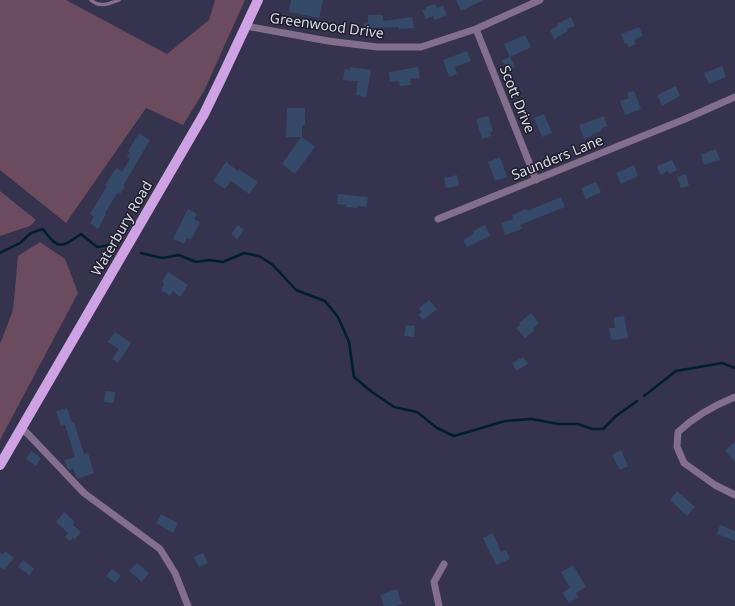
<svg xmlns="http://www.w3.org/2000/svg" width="735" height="606" font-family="'Noto Sans',sans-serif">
<rect width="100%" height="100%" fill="#35334e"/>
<path fill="#6b4b5e" d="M0 0H66L167 54 209 20 215 0H245L204 91 183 125 146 108 66 223 0 170Z
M0 191 36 220 30 226 0 236Z
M40 242 65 259 78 293 0 440V344L13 310 18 256Z"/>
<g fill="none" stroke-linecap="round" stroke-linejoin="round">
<path stroke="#001f2d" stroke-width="2.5" d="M0 253 20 243 31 233 43 229C58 250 61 248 81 234L97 247 111 245
M141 253 162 258 179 255 196 262 209 260 223 262 244 253 259 256 273 265 296 290 325 301 338 317 349 342 354 377 372 392 394 407 417 412 437 428 454 436 505 421 532 419 558 424H578L592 429H603L616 416 637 401
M644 396 676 371 722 363 735 368"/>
</g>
<path fill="#354a69" d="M291 0H323L319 18 289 12Z
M456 0H484L461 11Z
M435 4 437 8 443 5 447 15 435 20 433 16 426 19 422 10 426 9 425 7Z
M368 15H383V21L412 17 414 28 399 29V27L364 28V24L368 23Z
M571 17 575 26 567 29 568 31 554 39 550 30 558 26 557 24Z
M639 27 643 36 634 40 636 44 629 47 627 43 625 44 621 34Z
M525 35 531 47 510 57 515 67 508 71 502 60 510 57 504 44Z
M467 51 471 61 455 67 457 74 449 77 443 60Z
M722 66 726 77 709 84 704 73Z
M350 67 371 70 366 97 356 95 358 81 343 80 345 69 350 70Z
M418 67 420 78 410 79 411 85 400 86 399 81 390 82 389 72Z
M676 86 680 96 662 106 657 95Z
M634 91 641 109 625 115 620 101 629 98 627 93Z
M287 108H305V125H302V137L315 147 295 174 282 164 301 137H286Z
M544 114 552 133 542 137 534 118Z
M488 116 493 131 490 132 491 136 482 139 476 119Z
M604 116 607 126 601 129V131L591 135 592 136 584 139 579 125Z
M139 133 150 140 123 186 125 187 120 194 118 192 105 213 106 214 98 229 90 223 94 217 90 214 107 186 105 185 116 168 122 172 130 159 127 157 130 152 128 151Z
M716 149 720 160 704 165 701 154Z
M500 157 507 177 495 181 488 162Z
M672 160 677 170 669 174 668 171 660 175 657 166Z
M226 162 238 171 239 169 258 182 249 194 231 181 225 189 213 181Z
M634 165 638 176 621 184 616 173Z
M686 174 689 186 681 188 677 177Z
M457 175 459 186 446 188 444 178Z
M596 182 601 192 586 199 581 188Z
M338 194 368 197 366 207 357 206V208L346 207V205L337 204Z
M561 197 565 207 520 225 522 229 505 235 501 223 513 219 512 215 526 209 527 211Z
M188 209 197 214 194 219 200 222 191 240 187 238 184 244 173 239Z
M238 225 244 230 237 239 231 234Z
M485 225 490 236 467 247 463 240 474 234 473 231Z
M168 272 188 285 180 297 173 291 170 296 161 290 164 284 162 282Z
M429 300 437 309 423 320 418 315 422 312 419 308Z
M531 313 539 323 533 329 534 331 525 338 516 328 520 325 519 323Z
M624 316 628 338 611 340 609 328H615L614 317Z
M406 325 415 326 414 337 404 336Z
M115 332 131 343 118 363 112 359 119 349 108 342Z
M523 357 528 364 516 371 512 363Z
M105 391 115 392 114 403 104 402Z
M67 408 72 423 74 422 84 454 88 453 94 473 77 479 73 468 69 470 67 468 65 460 75 457 65 425 61 426 56 411Z
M735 442V462L725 451Z
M621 450 628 466 620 470 612 455Z
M31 451 41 458 36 466 26 459Z
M677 491 695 507 687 516 670 500Z
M64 512 75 522 73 525 81 532 75 539 73 538 70 541 65 537 68 533 56 522Z
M161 514 178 523 173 533 156 523Z
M720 525 735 531V541L717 534Z
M493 533 501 552 506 550 510 559 496 565 492 555 491 556 483 538Z
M5 551 14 558 4 570 0 567V552L3 554Z
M203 553 208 563 199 567 194 557Z
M23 560 34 569 29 575 18 567Z
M137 563 149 573 142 582 129 571Z
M573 565 586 587 576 593 579 597 569 603 562 593 570 588 561 572Z
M112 569 121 576 115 583 106 576Z
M397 589 402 604 395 606H384L380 595Z"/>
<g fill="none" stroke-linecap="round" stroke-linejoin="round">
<path stroke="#836e8d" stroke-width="3.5" d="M91 0C99 8 109 4 119 0"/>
<path stroke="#836e8d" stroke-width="7" d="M246 26 328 41 377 47H421L476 29 540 0
M476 29 536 180
M438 219 685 119 735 97
M735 397C715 405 694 417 678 432L677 447 684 463 715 485 735 495
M21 428 28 434 84 493 160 549 175 573 188 606
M439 606 434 582 444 564"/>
<path stroke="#cfa3e3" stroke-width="10" d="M0 465 204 114 221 79 258 0"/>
</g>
<g text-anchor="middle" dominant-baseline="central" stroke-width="3" stroke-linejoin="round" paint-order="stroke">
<g font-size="14" fill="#dcdbed" stroke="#1d1d29">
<text transform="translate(327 25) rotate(8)">Greenwood Drive</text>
<text transform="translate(518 99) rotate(68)">Scott Drive</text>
<text transform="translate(557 157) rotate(-22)">Saunders Lane</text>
<text transform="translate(121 228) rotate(-60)">Waterbury Road</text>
</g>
</g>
</svg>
